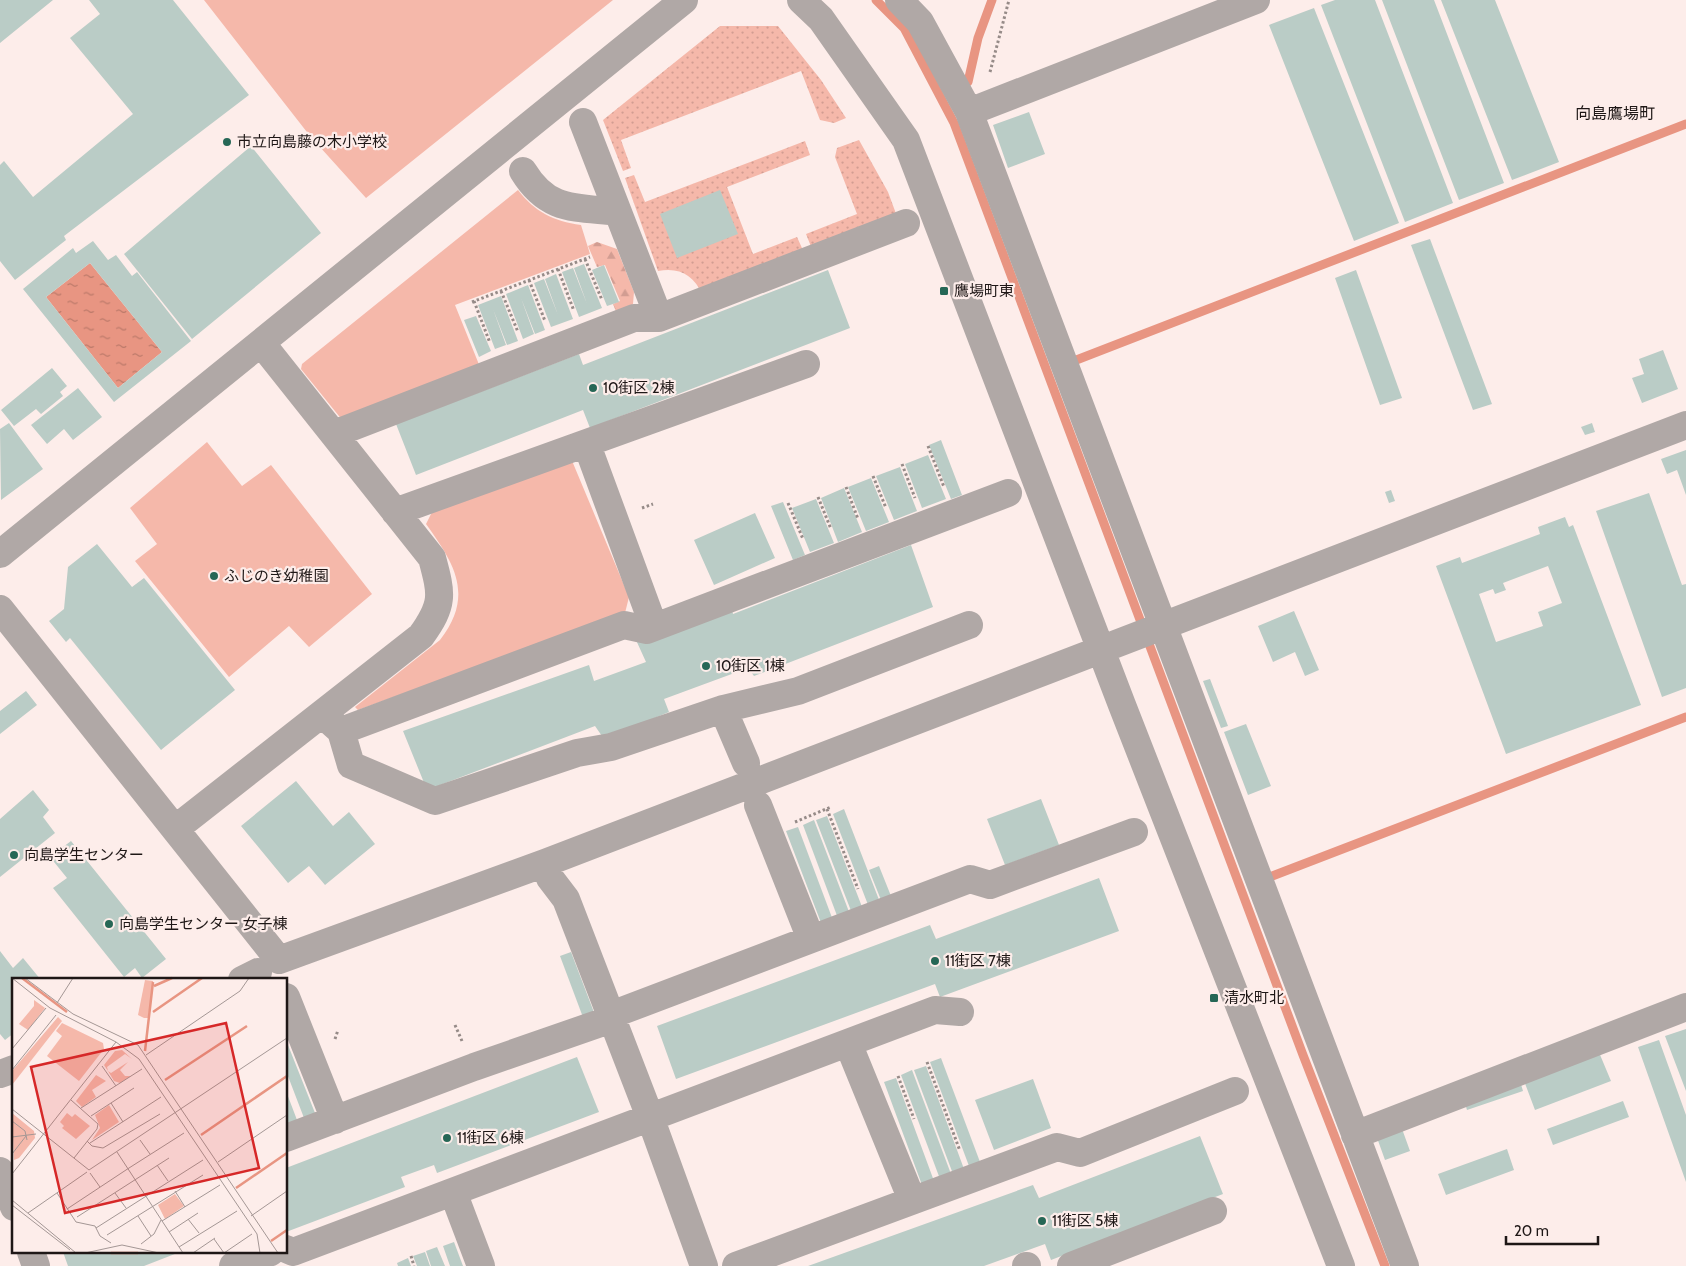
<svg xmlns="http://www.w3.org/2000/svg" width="1686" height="1266" font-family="Cabin,'Noto Sans JP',sans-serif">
<defs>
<pattern id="grass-dots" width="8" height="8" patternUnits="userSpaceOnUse" patternTransform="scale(1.25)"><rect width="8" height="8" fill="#f5b8aa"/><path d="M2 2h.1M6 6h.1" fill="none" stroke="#d29d92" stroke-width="1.8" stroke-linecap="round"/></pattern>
<pattern id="forest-firs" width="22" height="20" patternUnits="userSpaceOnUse" patternTransform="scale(1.25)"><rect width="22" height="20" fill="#f5b8aa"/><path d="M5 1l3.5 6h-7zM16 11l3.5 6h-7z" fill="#d29d92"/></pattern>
<pattern id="water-ripples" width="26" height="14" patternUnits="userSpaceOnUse" patternTransform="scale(1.25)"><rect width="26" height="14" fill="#e89582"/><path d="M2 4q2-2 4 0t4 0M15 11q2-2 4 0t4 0" fill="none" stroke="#bb7969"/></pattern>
</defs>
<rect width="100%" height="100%" fill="#fdedea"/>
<path fill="url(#grass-dots)" d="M720 26H778L821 80 846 118 834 123 820 120 801 71 621 140 631 168 623 171 603 120Z
M859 140 888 192 898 219 814 254 806 234 857 214 835 157 837 148Z
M805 141 810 155 727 187 753 254 797 237 806 257 703 295C693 275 680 267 658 271L625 178 634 175 645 202Z"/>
<path fill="url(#forest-firs)" d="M597 242 617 249 634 292 633 304 617 314 613 304 620 301 605 265 597 267 588 246Z"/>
<path fill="#f5b8aa" d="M204 0H613L366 198 310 136Z
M518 190C535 212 553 221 581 225L590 254 455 305 480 367 343 421 301 369 302 364Z
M207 442 242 486 271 465 372 594 309 647 289 626 229 677 135 561 157 544 130 508Z
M570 456 629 597 625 613 358 710 355 707 440 640C475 595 454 563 426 524L433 510Z"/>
<path fill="url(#water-ripples)" d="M90 263 162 352 118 388 46 297Z"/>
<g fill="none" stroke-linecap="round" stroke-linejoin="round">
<path stroke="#e89582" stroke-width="9" d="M876 0 904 28 954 123 1303 1055 1385 1266
M968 82 978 38 992 0
M1066 364 1686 124
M1262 880 1686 717"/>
</g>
<path fill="#baccc6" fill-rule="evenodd" d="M0 0H53L0 43Z
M89 0H173L249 95 64 236 66 240 15 280 0 261V165L4 161 33 197 133 114 70 38 100 14Z
M1335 0H1375L1453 203 1405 222 1321 5Z
M1382 0H1434L1504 183 1459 200Z
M1441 0H1495L1559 162 1512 180Z
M1314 8 1399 223 1354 241 1269 25Z
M1029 112 1045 154 1008 168 993 125Z
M251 146 321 233 192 339 124 254Z
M720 190 738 234 677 258 660 214Z
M1430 239 1492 404 1473 410 1411 245Z
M93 241 108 260 116 255 132 276 137 272 191 341 114 402 23 289 73 248 76 253ZM90 263 162 352 118 388 46 297Z
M584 264 602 308 579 317 562 272 573 268 587 304 574 268Z
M604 265 619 302 607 306 592 270Z
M828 270 850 328 590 428 583 410 416 475 396 424 579 354 583 365Z
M1356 270 1402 398 1380 405 1335 278Z
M556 274 573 319 551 327 534 283 544 279 558 315 545 279Z
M528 285 545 330 535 334 521 298 534 334 523 339 506 294Z
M501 296 518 341 507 345 493 309 506 345 495 349 478 305Z
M476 316 491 351 479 357 464 320Z
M1663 350 1678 389 1642 403 1632 378 1644 374 1639 359Z
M52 368 67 386 60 392 63 396 41 414 36 409 14 426 1 410Z
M78 388 102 417 73 440 64 429 47 444 31 425Z
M9 423 43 469 1 500 0 429Z
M1592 423 1595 432 1585 435 1581 427Z
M941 440 962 495 951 499 929 445Z
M1686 450V495L1677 470 1667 474 1661 459Z
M928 455 946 499 922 508 905 464Z
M900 467 917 511 894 520 876 476Z
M871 478 889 522 866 531 848 487Z
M844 488 862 532 838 542 821 498Z
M1391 490 1395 501 1389 503 1385 492Z
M1649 493 1682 585 1686 584V688L1662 697 1596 511Z
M816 499 834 543 810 552 792 508Z
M783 502 805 555 793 560 771 506Z
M755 513 775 558 714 585 694 540Z
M1565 517 1569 527 1573 525 1641 705 1506 754 1436 566 1460 557 1462 563 1540 534 1538 527ZM1548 566 1562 603 1538 612 1543 626 1496 642 1479 594 1493 589 1495 594 1506 590 1503 583Z
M97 544 132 587 144 578 235 690 161 750 70 638 66 642 49 621 64 609 68 567Z
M911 545 933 607 754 676 748 668 664 699 669 712 604 739 595 726 427 790 403 731 589 665 594 681 646 662 636 640 730 601 733 614Z
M1294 611 1319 670 1305 676 1295 652 1273 662 1258 626Z
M1210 679 1228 726 1221 728 1203 681Z
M26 691 37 705 0 734V711Z
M1246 724 1271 786 1248 795 1224 732Z
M296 781 333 826 349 812 375 844 325 885 309 866 288 883 241 826Z
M33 790 49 810 43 817 55 833 0 877V819Z
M1041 799 1059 845 1005 865 987 819Z
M844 809 881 905 870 910 833 814Z
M827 816 864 912 853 916 816 820Z
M814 820 851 917 839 921 803 825Z
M798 827 834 923 823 928 786 831Z
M71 841 166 959 142 978 135 968 124 977 53 888 67 878 50 857Z
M879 866 893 901 883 905 869 870Z
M1099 878 1119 931 940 997 935 984 676 1079 657 1026 930 925 936 939Z
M0 951 13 968 23 958 41 980H14V1033L5 1040 0 1034Z
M571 952 595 1015 584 1020 560 956Z
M1686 1029V1091L1665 1036Z
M286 1040 315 1113 304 1118 286 1071Z
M1659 1040 1686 1115V1182L1638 1047Z
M1598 1050 1611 1081 1535 1110 1523 1078Z
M577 1057 599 1112 437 1173 434 1165 401 1177 405 1187 286 1232V1168Z
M941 1058 980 1162 969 1166 930 1062Z
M926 1066 964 1169 953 1174 914 1070Z
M912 1070 951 1174 940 1179 901 1075Z
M896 1078 934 1181 922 1185 884 1082Z
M1519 1078 1523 1091 1467 1110 1463 1097Z
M1033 1079 1051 1128 994 1150 975 1100Z
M286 1091 297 1120 287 1124 286 1122Z
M1623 1101 1629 1117 1553 1145 1547 1129Z
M1401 1126 1410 1151 1385 1160 1376 1135Z
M1200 1136 1223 1194 1051 1260 1045 1244 984 1266H808L1033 1185 1039 1198Z
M1507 1149 1514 1170 1446 1195 1438 1174Z
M454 1242 463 1266H450L443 1246Z
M437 1247 445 1266H431L426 1251Z
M63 1252H180L144 1266H68Z
M425 1252 430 1266H417L413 1256Z
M408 1258 411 1266H398L397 1263Z"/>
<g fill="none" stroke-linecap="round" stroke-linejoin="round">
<path stroke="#968b88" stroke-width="3" stroke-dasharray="2.5 2.5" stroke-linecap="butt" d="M990 72 1009 0
M585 259 602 300
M558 269 574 311
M529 280 545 321
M501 291 518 332
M474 301 490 343
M472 302 590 257
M928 446 944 487
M902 464 915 498
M873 476 886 508
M846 487 858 519
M818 497 831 529
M788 503 803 539
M642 508 653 504
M827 809 858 889
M795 822 831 807
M455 1025 462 1041
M335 1039 338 1030
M927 1062 960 1151
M898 1076 914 1119
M411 1256 414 1266"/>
<path stroke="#b0a8a6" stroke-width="28" d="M801 0 821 19 906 140 1122 705 1341 1266
M899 0 920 22 969 112 1405 1266
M969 112 1256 0
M583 122 659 318
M523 171C548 212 575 207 618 212
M334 434 634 318H659L906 223
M587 445 654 627
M395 512 806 364
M0 554 684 0
M0 609 279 960 545 863 1686 425
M723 709 746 763
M322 714 341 731 351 765 435 801 577 753 611 747 723 709 798 691 969 625
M341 731 624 625 647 630 1008 493
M758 805 811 939
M175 829 421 636C444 604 442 595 432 558L262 344
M545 863 550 878 566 899 650 1117 704 1266
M242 980 258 972
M286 997 335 1120
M611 1015 970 879 990 885 1134 832
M848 1043 912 1200
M0 1074 14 1069
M1355 1135 1686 1007
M286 1138 474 1067 612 1019
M0 1171 14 1207
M453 1192 481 1266
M286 1249 293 1252 935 1010 960 1012
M31 1252 36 1266
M233 1266 271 1252
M736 1266 1057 1147 1080 1153 1235 1091
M1026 1266H1027
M1071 1266 1213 1211"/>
</g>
<g fill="#266756" stroke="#fdedea" stroke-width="2">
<circle cx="227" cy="142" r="5"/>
<rect x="939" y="286" width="10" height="10" rx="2.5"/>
<circle cx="593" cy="388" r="5"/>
<circle cx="214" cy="576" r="5"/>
<circle cx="706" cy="666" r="5"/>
<circle cx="14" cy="855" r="5"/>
<circle cx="109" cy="924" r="5"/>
<circle cx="935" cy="961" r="5"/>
<rect x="1209" y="993" width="10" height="10" rx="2.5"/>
<circle cx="447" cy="1138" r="5"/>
<circle cx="1042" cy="1221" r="5"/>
</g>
<g text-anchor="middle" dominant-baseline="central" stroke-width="4.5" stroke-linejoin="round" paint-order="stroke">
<g font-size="15" fill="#1e1716" stroke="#fdedea" text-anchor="start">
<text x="237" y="142">市立向島藤の木小学校</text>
<text x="954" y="291">鷹場町東</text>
<text x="603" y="388">10街区 2棟</text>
<text x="224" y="576">ふじのき幼稚園</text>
<text x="716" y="666">10街区 1棟</text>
<text x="24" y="855">向島学生センター</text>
<text x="119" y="924">向島学生センター 女子棟</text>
<text x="945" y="961">11街区 7棟</text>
<text x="1224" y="998">清水町北</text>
<text x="457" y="1138">11街区 6棟</text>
<text x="1052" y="1221">11街区 5棟</text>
</g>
<g font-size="16" fill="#1e1716" stroke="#fdedea">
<text x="1615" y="113">向島鷹場町</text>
</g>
</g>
<g transform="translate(12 978)">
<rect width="275" height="275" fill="#fdedea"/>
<path d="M22 22 33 30 16 52 7 46 22 28ZM46 39 50 43 0 107V93ZM110 72 120 81 113 76 95 89 96 93 92 87 103 73ZM116 84 108 92 113 98H119L108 105 102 103 96 93 99 95Z" fill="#f5b8aa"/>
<path d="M133 2 141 3V7L136 40H132L126 37Z" fill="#f5b8aa"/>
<path d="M50 45 91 65 92 71 67 103 35 78 50 58 44 53ZM84 97 94 103 80 112 84 119 70 129 64 123ZM97 127 107 144 80 162 88 150 83 137ZM0 135 22 153 23 160 7 180 2 182ZM55 135 60 139 63 136 78 148 64 161 50 150 52 148 48 144ZM163 216 172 228 153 241 146 227Z" fill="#f5b8aa"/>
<path fill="none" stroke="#e89582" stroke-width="2.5" d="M10 0 55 34M142 8 160 0M141 34 190 0M133 73 141 4M153 102 235 48M189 157 275 98M224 210 275 175M259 263 275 252M99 275H126"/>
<path fill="none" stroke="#a49795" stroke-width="1" d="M0 0 38 30 104 64 127 81 245 256 248 275M13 0 61 36 126 67 266 275M45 25 61 0M0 71 34 30M134 77 228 13 237 0M90 88 104 108M0 92 44 37M59 122 86 146 85 151 62 180M99 125 111 144M69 130 130 91M0 131 77 192 275 60M79 138 122 110M0 143 13 153 15 162M0 159 24 156M128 162 138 176M75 163 80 168 91 170 148 136M78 165 149 119M105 174 171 275M0 176 14 158M206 184 275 137M145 187 156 203M117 190 172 155M78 195 88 209M0 196 104 64M163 213 173 229M45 215 64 244 83 248 88 258 99 265M103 215 114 230M0 222 64 275M0 227 58 272M55 231 117 190M16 235 75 194M126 238 139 258M239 238 275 213M65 239 157 180M176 241 187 255M150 243 208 207M84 250 191 182M157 254 186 235M95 257 191 197M202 261 212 275 240 256M129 266 142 256 149 242M167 269 225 233M73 275 110 267 147 275M181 275 203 260"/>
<path fill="#d62828" fill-opacity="0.15" stroke="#d62828" stroke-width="2.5" d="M214 45 247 190 53 235 19 89Z"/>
<rect width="275" height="275" fill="none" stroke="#1e1716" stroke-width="2.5"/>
</g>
<path d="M1506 1236v8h92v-8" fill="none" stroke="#1e1716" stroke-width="2.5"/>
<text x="1514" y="1236" font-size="15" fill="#1e1716" stroke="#fdedea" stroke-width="4" paint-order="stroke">20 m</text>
</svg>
